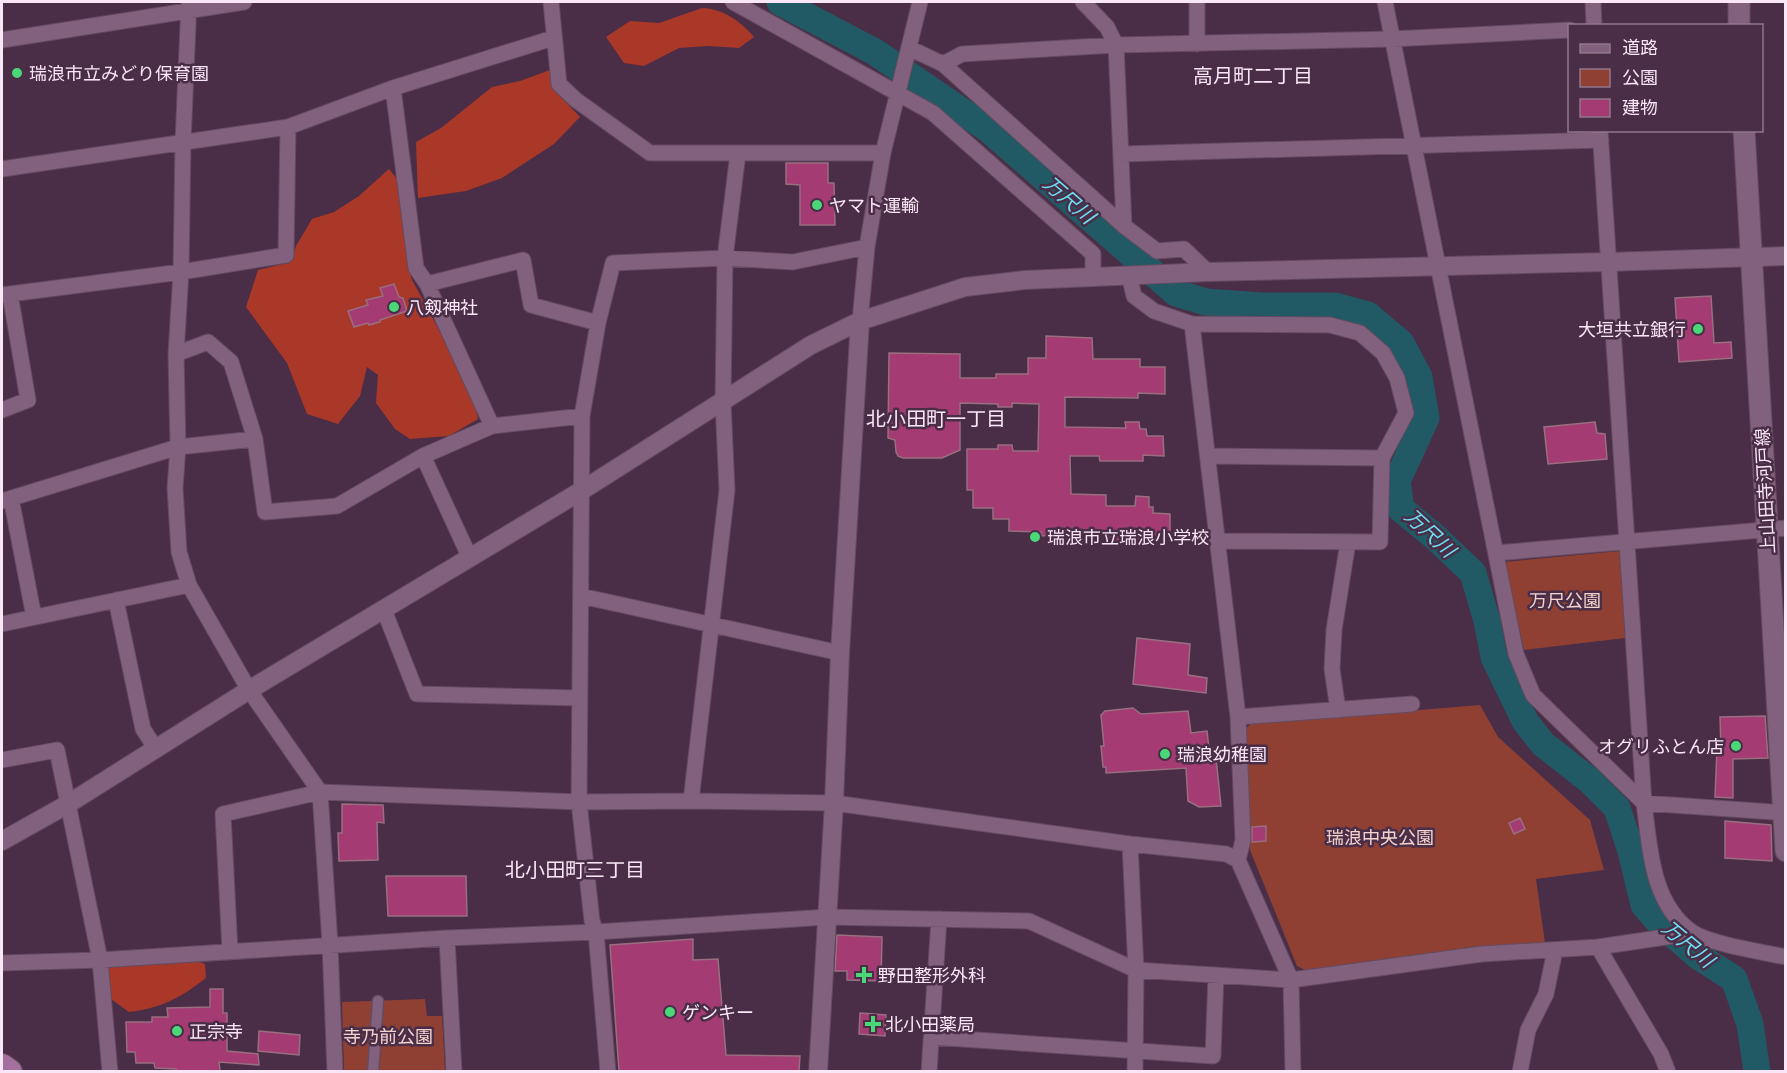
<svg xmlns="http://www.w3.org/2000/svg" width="1787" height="1073" font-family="Inter,'Noto Sans JP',sans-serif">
<rect width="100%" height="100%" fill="#4a2d47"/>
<path fill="#8f4033" d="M1620 551 1625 638 1524 650 1504 562Z
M1480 705 1498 737 1590 820 1604 870 1536 879 1545 943 1309 972 1297 966 1250 850 1244 730 1251 724Z
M425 999 427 1016H442L445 1071H344L342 1002Z"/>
<path fill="#a93829" d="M702 8C722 8 742 22 754 37L739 48 708 46 679 48 644 66 624 63 606 37 630 21 659 23Z
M550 70 553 89 580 117 554 144 502 178 466 191 418 198 416 142 441 128 492 87 520 81Z
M389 169 401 184 411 255V278L472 391 478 419 449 436 410 439 395 429 376 403 378 375 367 367 360 396 338 424 307 414 287 363 246 307 258 270 291 262 296 246 312 219 334 212 359 196Z
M195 960 205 964 206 978C180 998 162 1008 129 1012L111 999 106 965Z"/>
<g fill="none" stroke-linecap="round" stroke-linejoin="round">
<path stroke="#215a64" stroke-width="27" d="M780 2 875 52 988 129 1176 293 1206 302 1262 306H1335L1368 315 1401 343 1419 377 1426 418 1397 481 1401 509 1435 537 1473 573 1487 621 1494 657 1525 721 1543 744 1589 780 1617 808 1631 851 1644 905 1658 921 1698 956 1734 979 1750 1024 1757 1072"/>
</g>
<path fill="#a43b73" stroke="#996e81" stroke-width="1.5" d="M786 163H828V183H834L835 225H800V185L786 184Z
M394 284 399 297 403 298 407 311 380 320V322L369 325 368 323 354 327 348 311 368 305 366 300 383 296 380 288Z
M1711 296 1714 343 1731 342 1732 358 1679 362 1675 298Z
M1046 336 1092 338 1093 359H1140V367H1165V394L1138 393V398L1065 397V427L1126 428 1125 422H1139L1140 429H1146L1147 436H1163L1164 456 1143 455V461H1100L1099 456H1070L1071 494 1106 495V506H1135L1136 496 1149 497V507H1153V513L1170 514V536L1150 535V541H1105V534H1058L1042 536 1041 532 1009 531V519H993V508H973V490H967V449H998V445H1012L1013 451H1038L1039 404 1012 403V407H998V404L960 403V450L942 458H903L898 456 896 452 895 440 888 438 889 353 960 354V378H996V374H1028V358H1046Z
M1595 422 1597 433 1605 434 1607 459 1548 464 1544 427Z
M1137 638 1190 644 1188 675 1207 678 1206 693 1133 684Z
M1133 708 1141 714 1188 711 1191 733 1207 731 1209 748H1215L1221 806 1199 807 1188 801 1186 768 1106 773V767H1103L1101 746H1104L1101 715 1105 711Z
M1765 716 1768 758 1733 759V798L1715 797 1717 748H1721L1720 717Z
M342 804 383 805 384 823 377 822 378 860 339 861 338 833H342Z
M1520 818 1525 829 1514 834 1509 823Z
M1725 821 1771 825 1772 861 1725 858Z
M1266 826V841L1252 842V827Z
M386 876H466L467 916H388Z
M837 935 882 937 881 981 847 980V971H835Z
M693 939V960L718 959 726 1055 800 1056 799 1071H619L610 945Z
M210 989H223V1013H227V1051L258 1054 259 1065 219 1062 220 1071H176V1069L155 1068 154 1063H136L135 1052H127L126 1022H152V1017H168L167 1008 210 1007Z
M860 1013 886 1015 885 1036 859 1034Z
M259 1031 300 1035 299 1055 258 1051Z"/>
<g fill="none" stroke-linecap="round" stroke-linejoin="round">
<g stroke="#644b61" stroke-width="13">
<path id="pedestrian" d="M373 1072 378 1001"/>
</g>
<g stroke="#644b61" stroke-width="17">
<path id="minor" d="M189 2 183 142 181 272 176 354 178 447 175 488 179 552 189 585 249 690 320 792 330 944 335 1072
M551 2 559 84 576 100 650 153H883
M733 2 933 113 1093 254V277
M1083 2 1107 27 1116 45 1124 226 1157 251 1184 249 1208 272
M1385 2 1516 654 1533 695 1644 803 1786 813
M1593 2 1594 26
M2 40 244 2
M1197 44V2
M909 48 943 64 1124 226
M943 64 962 54 1116 45 1392 39 1570 30
M393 88 416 268 427 284 492 426
M1600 130 1644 803C1650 848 1651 903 1692 932 1710 944 1763 952 1786 957
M1121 154 1601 140
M2 169 288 127 393 88 553 38
M1129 275 1134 296 1154 311 1192 324 1238 717 1243 840 1238 860 1291 980 1293 1072
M427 284 523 260 531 305 598 323
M2 295 181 272 286 255 288 127
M860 321 867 247 883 153 920 2
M1192 324 1330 325 1360 333 1383 353 1397 378 1406 413 1382 458 1380 542 1218 541
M176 354 208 342 231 362 255 439
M2 410 28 400 10 294
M423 456 470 558
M1208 456 1382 458
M11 498 34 617
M2 501 178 447 255 439 265 512 337 506 423 456 492 426 582 416
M1496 553 1786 528
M581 596 840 653
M116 600 143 729 156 749
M384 610 417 694 580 698
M2 624 189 585
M1338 710 1332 669 1334 630 1348 542
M1238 717 1412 704
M2 760 57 750 100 960 110 1072
M691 801 727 490 723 402 725 258 738 153
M1130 844 1136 970 1135 1072
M447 938 454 1072
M1598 947 1693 933
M230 951 223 814 320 792 579 802 691 801 834 803 1130 844 1226 854 1238 860
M2 963 100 960 447 938 596 932 827 917 1029 921 1136 970 1291 980 1482 954 1598 947 1661 1054 1668 1072
M932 1037 1213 1056 1216 975
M608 1072 596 932 592 921 579 802 582 416 598 323 613 263 725 258 793 262 867 247
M929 1072 939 919
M1520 1072 1528 1030 1546 994 1555 950"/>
</g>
<g stroke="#644b61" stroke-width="20">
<path id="tertiary" d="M2 841 68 804 249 690 581 491 811 345 860 321 965 287 1025 280 1208 272 1608 262 1786 256
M818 1072 834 803 840 653 860 321"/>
</g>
<g stroke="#644b61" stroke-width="23">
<path id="secondary" d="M1739 2V26
M1744 130 1786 851"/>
</g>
<g stroke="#644b61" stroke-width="28">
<path id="trunk" d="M2 1067 9 1072"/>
</g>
<use href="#pedestrian" stroke="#82617e" stroke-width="10"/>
<use href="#minor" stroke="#82617e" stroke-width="15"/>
<use href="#tertiary" stroke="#82617e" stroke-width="18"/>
<use href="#secondary" stroke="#82617e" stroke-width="21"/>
<use href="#trunk" stroke="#a3709d" stroke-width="26"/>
</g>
<g fill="#49d778" stroke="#4a2d47" stroke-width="2">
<circle cx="17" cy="73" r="6"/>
<circle cx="817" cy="205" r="6"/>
<circle cx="394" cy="307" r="6"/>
<circle cx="1698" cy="329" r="6"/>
<circle cx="1035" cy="537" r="6"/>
<circle cx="1736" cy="746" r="6"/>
<circle cx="1165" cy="754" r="6"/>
<path d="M861 966h6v6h6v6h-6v6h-6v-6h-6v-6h6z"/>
<circle cx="670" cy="1012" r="6"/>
<path d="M870 1015h6v6h6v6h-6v6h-6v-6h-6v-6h6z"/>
<circle cx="177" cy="1031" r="6"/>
</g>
<g text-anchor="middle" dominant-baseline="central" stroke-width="5" stroke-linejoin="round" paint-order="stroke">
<g font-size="18" fill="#f9e6f6" stroke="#4a2d47" text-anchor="start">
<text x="29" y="73">瑞浪市立みどり保育園</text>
<text x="829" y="205">ヤマト運輸</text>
<text x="406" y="307">八剱神社</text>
<text x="1686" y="329" text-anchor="end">大垣共立銀行</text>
<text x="1047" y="537">瑞浪市立瑞浪小学校</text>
<text x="1724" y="746" text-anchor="end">オグリふとん店</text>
<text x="1177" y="754">瑞浪幼稚園</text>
<text x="878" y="975">野田整形外科</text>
<text x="682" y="1012">ゲンキー</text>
<text x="885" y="1024">北小田薬局</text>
<text x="189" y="1031">正宗寺</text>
</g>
<g font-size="18" fill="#f9e6f6" stroke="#4a2d47">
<text transform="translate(1765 491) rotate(-93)">上山田寺河戸線</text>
</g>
<g font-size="18" fill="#f2d3cd" stroke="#4a2d47">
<text x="1565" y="600">万尺公園</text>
<text x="1380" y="837">瑞浪中央公園</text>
<text x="388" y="1036">寺乃前公園</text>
</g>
<g font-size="20" fill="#f9e6f6" stroke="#4a2d47">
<text x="1253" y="76">高月町二丁目</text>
<text x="936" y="419">北小田町一丁目</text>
<text x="575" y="870">北小田町三丁目</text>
</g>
<g font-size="20" font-style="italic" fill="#6ce1f5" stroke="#4a2d47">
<text transform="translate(1069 200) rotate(41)">万尺川</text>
<text transform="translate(1430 533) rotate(43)">万尺川</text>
<text transform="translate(1688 944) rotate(40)">万尺川</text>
</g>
</g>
<rect width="1787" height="1073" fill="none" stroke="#f9e6f6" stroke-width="6"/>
<rect x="1568" y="24" width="195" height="108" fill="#4a2d47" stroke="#90778d" stroke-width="1.5"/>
<rect x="1580" y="44" width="30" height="9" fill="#82617e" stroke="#90778d" stroke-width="1.5"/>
<text x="1622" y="54" font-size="18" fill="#f9e6f6">道路</text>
<rect x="1580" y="69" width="30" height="18" fill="#8f4033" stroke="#90778d" stroke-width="1.5"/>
<text x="1622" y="84" font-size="18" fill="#f9e6f6">公園</text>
<rect x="1580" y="99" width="30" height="18" fill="#a43b73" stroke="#90778d" stroke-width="1.5"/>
<text x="1622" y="114" font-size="18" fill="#f9e6f6">建物</text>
</svg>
